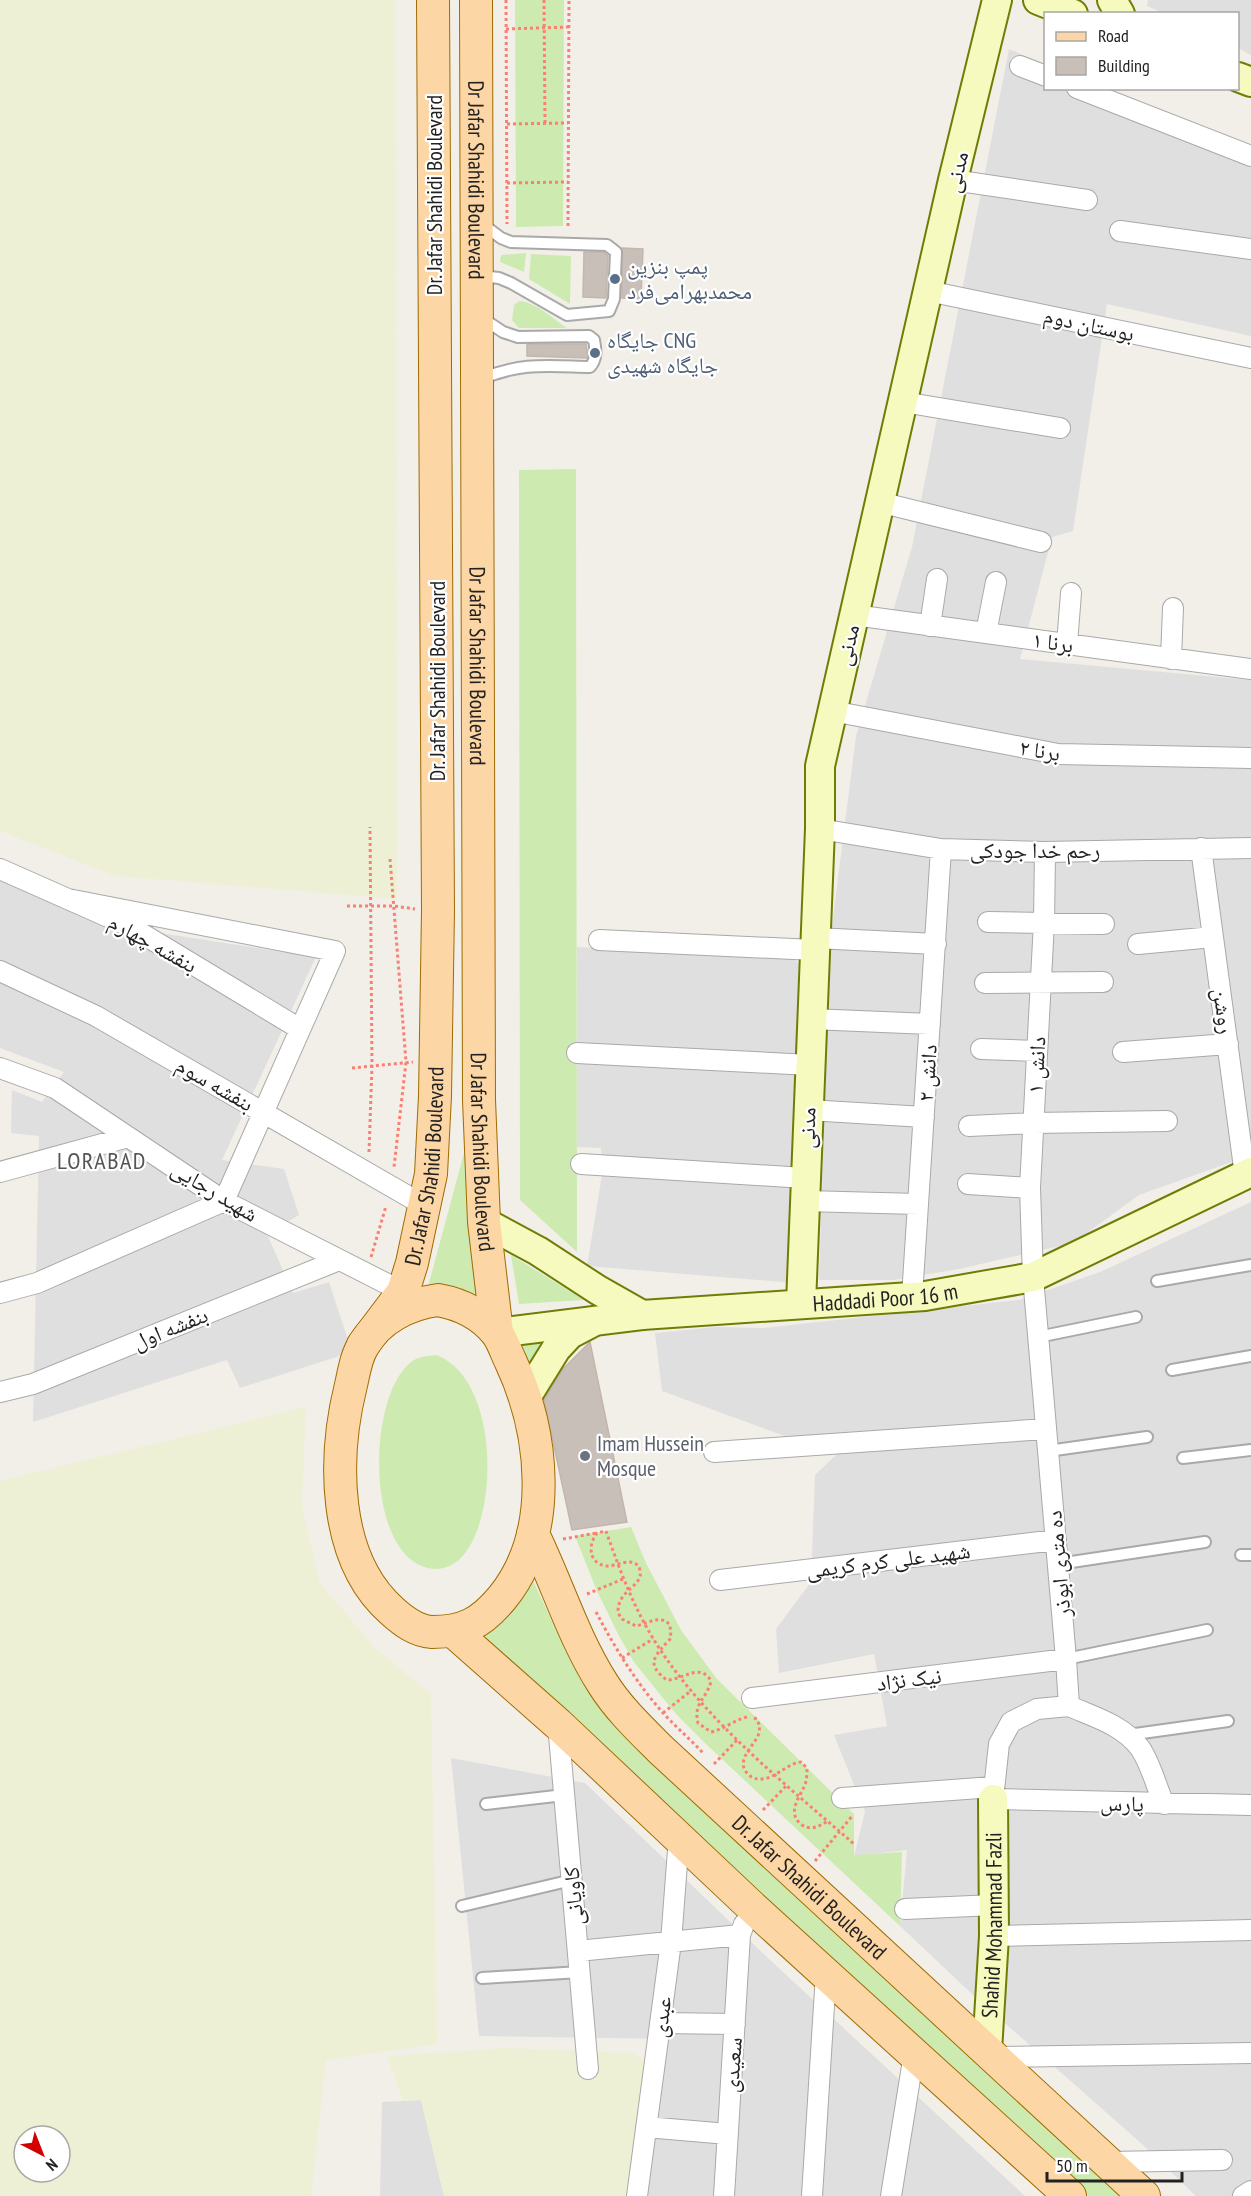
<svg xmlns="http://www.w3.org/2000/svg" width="1251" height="2196" font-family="'PT Sans Narrow','Noto Naskh Arabic',sans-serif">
<rect width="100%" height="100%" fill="#f2efe9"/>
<path fill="#e0dfdf" d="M1148 0H1251V55L1238 48V14L1163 13 1147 6Z
M1009 49 1045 64 1046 88 1103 89 1251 150V336L1107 304 1073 531 1052 537 1020 659 1251 680V1155L1139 1195 1073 1243 959 1269 893 1280H819L830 941 856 736 912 547Z
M0 877 95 923 316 957 222 1160 284 1169 299 1215 267 1234 293 1293 329 1282 352 1352 240 1388 227 1360 33 1422 39 1136 11 1133 12 1090 42 1102 64 1072 0 1048Z
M577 947 791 958 808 969 795 1283 587 1266 603 1169 601 1148 577 1147Z
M1251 1202V2196H1196L1143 2145 972 1994 900 1926 907 1850 854 1856 865 1812 834 1735 887 1726 874 1654 779 1673 776 1629 811 1582 815 1475 836 1455 662 1391 655 1333 717 1327 764 1328 1019 1300 1100 1272Z
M451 1758 585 1783 769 1959 1025 2196H647L667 2039 479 2036Z
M421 2100 444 2196H380L382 2102Z"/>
<path fill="#eef0d5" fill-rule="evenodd" d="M0 0H396L397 899 115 876 0 831Z
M306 1407 302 1506 320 1583 375 1648 431 1694 437 2044 326 2060 311 2196H0V1481ZM24 2136H60V2172H24Z
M508 2048 633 2053 648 2063 629 2196H444L421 2100 403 2101 387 2056Z"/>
<path fill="#cdebb0" d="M515 0H564L563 226 516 227Z
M526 253 524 272 500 262 501 255Z
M531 254 571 256 570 304 529 279Z
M519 301C536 302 553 319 567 328H519L512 320 514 305Z
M576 469 577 1252 520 1200 519 470Z
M475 1112 478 1313 422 1309Z
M511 1255 584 1300 519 1304Z
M556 1332 522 1370 518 1336Z
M437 1355C495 1379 497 1492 473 1540 466 1555 454 1569 436 1569 365 1567 365 1398 411 1362 419 1356 428 1356 437 1355Z
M631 1527 646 1563 681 1630 717 1679 854 1814V1855L902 1852 900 1926 708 1746 677 1715 658 1692 634 1662 619 1636 597 1591 575 1536Z
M524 1561 565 1649 594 1698 1124 2196H1088L463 1621Z"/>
<path fill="#c7bfb8" stroke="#c4b6ab" stroke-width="1.5" d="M622 248 643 249 641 299 622 298Z
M584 252H604L608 256 606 298 583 297Z
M527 344H586L588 356 587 358 527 356Z
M590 1342 627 1522 572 1530 544 1400 563 1369Z"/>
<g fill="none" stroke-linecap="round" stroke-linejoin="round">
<g stroke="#a9a9a9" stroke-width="14">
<path id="lane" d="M480 276 499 278 511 283 567 315 609 311 614 299 616 252 607 245 511 242 501 238 481 223
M481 379C522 362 547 366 590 367 597 359 596 350 594 340L589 336 518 337 503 332 482 318
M1157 1281 1251 1265
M1038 1337 1136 1317
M1172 1370 1251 1356
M1048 1451 1147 1437
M1183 1458 1251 1450
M1241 1555H1251
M1058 1564 1205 1542
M1066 1659 1207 1630
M1128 1735 1228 1721
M486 1804 564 1795
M462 1906 572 1880
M482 1978 580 1972"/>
</g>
<g stroke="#a9a9a9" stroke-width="22">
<path id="street" d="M1020 66 1046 76
M1077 88 1251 156
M953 180 1087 200
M1120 231 1251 249
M928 291 1251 358
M903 402 1060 428
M879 502 1041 542
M854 615 1251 669
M930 626 937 579
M986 633 996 582
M1067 644 1071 593
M1171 659 1173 608
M832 711 1058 754 1251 758
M820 829 941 849 1045 852 1251 848
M1201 848 1245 1175
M1045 852 1044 922 1030 1188 1033 1277 1066 1659 1069 1706C1094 1717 1123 1725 1140 1748 1151 1764 1156 1786 1164 1804
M0 869 131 927 300 1029
M988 922 1104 924
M815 938 936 944
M599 940 814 950
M1138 944 1213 937
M0 971 96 1016 425 1206
M985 983 1103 982
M811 1019 930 1024
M981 1049 1037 1051
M1123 1052 1228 1044
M577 1053 810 1065
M0 1068 55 1088 224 1201 403 1292
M808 1110 924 1117
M969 1126 1033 1123 1167 1121
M581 1164 805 1178
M0 1172 128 1137
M968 1184 1030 1188
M805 1201 918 1204
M0 1293 37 1283 224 1201 335 951 68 899
M912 1297 941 849
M0 1392 33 1384 339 1260
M714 1452 1046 1429
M720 1580 1056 1540
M752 1698 1066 1659
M1069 1706 1037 1709 1011 1722 999 1744 993 1799 1251 1805
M558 1724 588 2069
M842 1798 993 1787
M905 1909 994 1905
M994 1936 1251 1930
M578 1951 740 1935 744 1924
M661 2023 735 2024
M994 2057 1251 2053
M646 2127 728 2134
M1108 2162 1222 2160
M637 2196 671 1942 679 1837
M724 2196 740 1935
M812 2196 826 1974
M891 2196 914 2054
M1243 2196 1251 2191"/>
</g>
<g stroke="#707d05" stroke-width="32">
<g id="secondary">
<path d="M1038 0 1073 14"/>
<path d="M1112 0 1120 14"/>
<path d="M1238 77 1251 82"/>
<path d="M484 1222 538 1251 598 1290 642 1315"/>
<path d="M801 1304 820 829V766L953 180 997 0"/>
<path id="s1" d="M497 1333 642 1315 925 1296 1033 1277 1251 1172"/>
<path d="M525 1399 556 1349 570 1334 591 1323"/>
<path id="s2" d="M987 2051 994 1936 993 1799"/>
</g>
</g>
<g stroke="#a06b00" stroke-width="34">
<g id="primary">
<path id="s3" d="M476 0 479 1100 484 1222 497 1333"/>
<path d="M438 1300C460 1304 481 1314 496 1332 502 1339 506 1352 510 1360 544 1432 555 1533 502 1598 481 1623 464 1632 432 1632 416 1631 403 1621 392 1611 332 1558 333 1457 351 1385 354 1372 356 1357 363 1346 378 1319 408 1304 438 1300Z"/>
<path id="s4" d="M363 1345 403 1292 412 1263 431 1174 435 1096 438 911 433 0"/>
<path id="s5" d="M533 1534C557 1583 573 1637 603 1684 618 1708 639 1728 660 1749L1144 2196"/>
<path d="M454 1632 558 1724 751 1906 1070 2196"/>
</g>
</g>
<path stroke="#fa8072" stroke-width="3" stroke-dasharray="3 3" stroke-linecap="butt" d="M506 0 507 224
M544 0 545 123
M506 29 569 27
M507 124 568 123
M507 183 568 182
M568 226 569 0
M390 859 406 1062 394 1167
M347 906H394L415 909
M352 1068 413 1062
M369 1152 372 1066 370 827
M371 1257 386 1206
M563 1539 597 1533
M587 1594 623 1579
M596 1612C615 1648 637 1684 664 1714 677 1728 691 1740 704 1754
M622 1658 653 1639
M663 1713 692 1690
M747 1717C734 1720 725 1729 711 1732L698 1723C693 1702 707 1699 711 1681 700 1662 683 1680 667 1680 643 1663 657 1654 671 1638L670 1625C660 1614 649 1623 636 1626L622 1619 618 1613C617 1589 644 1587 640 1570 635 1554 616 1567 606 1566 588 1563 588 1544 597 1533L606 1531C619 1568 633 1606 654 1640 703 1719 784 1783 854 1844
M754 1718 757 1719C759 1724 760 1728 759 1733 755 1746 733 1761 749 1775 753 1779 757 1779 762 1779 776 1778 786 1764 801 1762L807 1768C807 1774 807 1781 804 1787 798 1799 787 1814 802 1825 812 1831 819 1826 828 1821
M714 1764 738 1739
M763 1810 787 1785
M815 1861 853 1815"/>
<use href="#lane" stroke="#fff" stroke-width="10"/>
<use href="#street" stroke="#fff" stroke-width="20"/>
<use href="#secondary" stroke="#f7fabf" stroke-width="28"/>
<use href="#primary" stroke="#fcd6a4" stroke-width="32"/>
</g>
<g fill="#5c6f8a" stroke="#fff" stroke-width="2">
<circle cx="615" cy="279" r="6"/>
<circle cx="595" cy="353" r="6"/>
</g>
<circle fill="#6b7280" stroke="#fff" stroke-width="2" cx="585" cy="1456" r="6"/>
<g text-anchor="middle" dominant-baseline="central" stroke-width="4.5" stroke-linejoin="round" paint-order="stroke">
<g font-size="22" fill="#222" stroke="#fff">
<text transform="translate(956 172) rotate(-77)">مدنی</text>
<text stroke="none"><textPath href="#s3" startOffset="180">Dr Jafar Shahidi Boulevard</textPath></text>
<text transform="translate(434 195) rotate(-90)">Dr. Jafar Shahidi Boulevard</text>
<text transform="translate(1089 324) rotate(12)">بوستان دوم</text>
<text transform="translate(1053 642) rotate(8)">برنا ۱</text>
<text transform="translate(847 645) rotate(-77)">مدنی</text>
<text stroke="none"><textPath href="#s3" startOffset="666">Dr Jafar Shahidi Boulevard</textPath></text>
<text transform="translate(437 681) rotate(-90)">Dr. Jafar Shahidi Boulevard</text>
<text transform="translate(1040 750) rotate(9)">برنا ۲</text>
<text x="1035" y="850">رحم خدا جودکی</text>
<text transform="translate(153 943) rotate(29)">بنفشه چهارم</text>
<text transform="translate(1224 1011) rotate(82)">روشن</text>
<text transform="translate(1036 1065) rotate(-87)">دانش ۱</text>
<text transform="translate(927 1073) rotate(-86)">دانش ۲</text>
<text transform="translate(215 1084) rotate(30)">بنفشه سوم</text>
<text transform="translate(807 1128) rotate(-88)">مدنی</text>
<text stroke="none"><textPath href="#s3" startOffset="1152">Dr Jafar Shahidi Boulevard</textPath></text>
<text stroke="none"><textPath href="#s4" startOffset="195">Dr. Jafar Shahidi Boulevard</textPath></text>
<text transform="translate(215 1191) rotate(31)">شهید رجایی</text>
<text stroke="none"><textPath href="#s1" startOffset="390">Haddadi Poor 16 m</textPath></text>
<text transform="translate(170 1328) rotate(-22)">بنفشه اول</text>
<text transform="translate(888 1560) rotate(-7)">شهید علی کرم کریمی</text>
<text transform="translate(1058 1564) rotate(-95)">ده متری ابوذر</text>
<text transform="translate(909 1679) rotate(-7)">نیک نژاد</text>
<text transform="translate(1122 1803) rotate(1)">پارس</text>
<text stroke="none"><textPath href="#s5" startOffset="456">Dr. Jafar Shahidi Boulevard</textPath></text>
<text transform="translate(573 1896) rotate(-95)">کاویانی</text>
<text stroke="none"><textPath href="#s2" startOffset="126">Shahid Mohammad Fazli</textPath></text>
<text transform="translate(661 2017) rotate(-83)">عبدی</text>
<text transform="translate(732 2065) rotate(-86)">سعیدی</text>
</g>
<g font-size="22" fill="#4e5e75" stroke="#fff" text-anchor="start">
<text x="627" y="266">پمپ بنزین<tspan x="627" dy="25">محمد‌بهرامی‌فرد</tspan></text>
<text x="607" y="340">جایگاه CNG<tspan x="607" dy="25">جایگاه شهیدی</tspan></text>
</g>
<g font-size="22" fill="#5b616d" stroke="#fff" text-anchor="start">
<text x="597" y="1443">Imam Hussein<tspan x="597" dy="25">Mosque</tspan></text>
</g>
<g font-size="24" letter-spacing="1.5" fill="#555" stroke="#fff">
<text x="102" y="1160">LORABAD</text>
</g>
</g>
<rect x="1044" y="12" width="195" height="78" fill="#ffffff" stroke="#a7a7a7" stroke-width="1.5"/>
<rect x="1056" y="32" width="30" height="9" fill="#fcd6a4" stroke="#a7a7a7" stroke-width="1.5"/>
<text x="1098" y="42" font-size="18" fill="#222222">Road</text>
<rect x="1056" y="57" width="30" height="18" fill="#c7bfb8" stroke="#a7a7a7" stroke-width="1.5"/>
<text x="1098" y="72" font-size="18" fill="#222222">Building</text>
<g transform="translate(42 2154) rotate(138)"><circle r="28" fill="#ffffff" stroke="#a7a7a7" stroke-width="1.5"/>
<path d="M0-4.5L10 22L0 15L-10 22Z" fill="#d40000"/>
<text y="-9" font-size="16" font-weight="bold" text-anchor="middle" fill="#222222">N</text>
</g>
<path d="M1047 2172v9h135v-9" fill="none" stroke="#222222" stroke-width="3"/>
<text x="1056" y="2172" font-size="18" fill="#222222" stroke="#ffffff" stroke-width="4.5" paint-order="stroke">50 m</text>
</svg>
